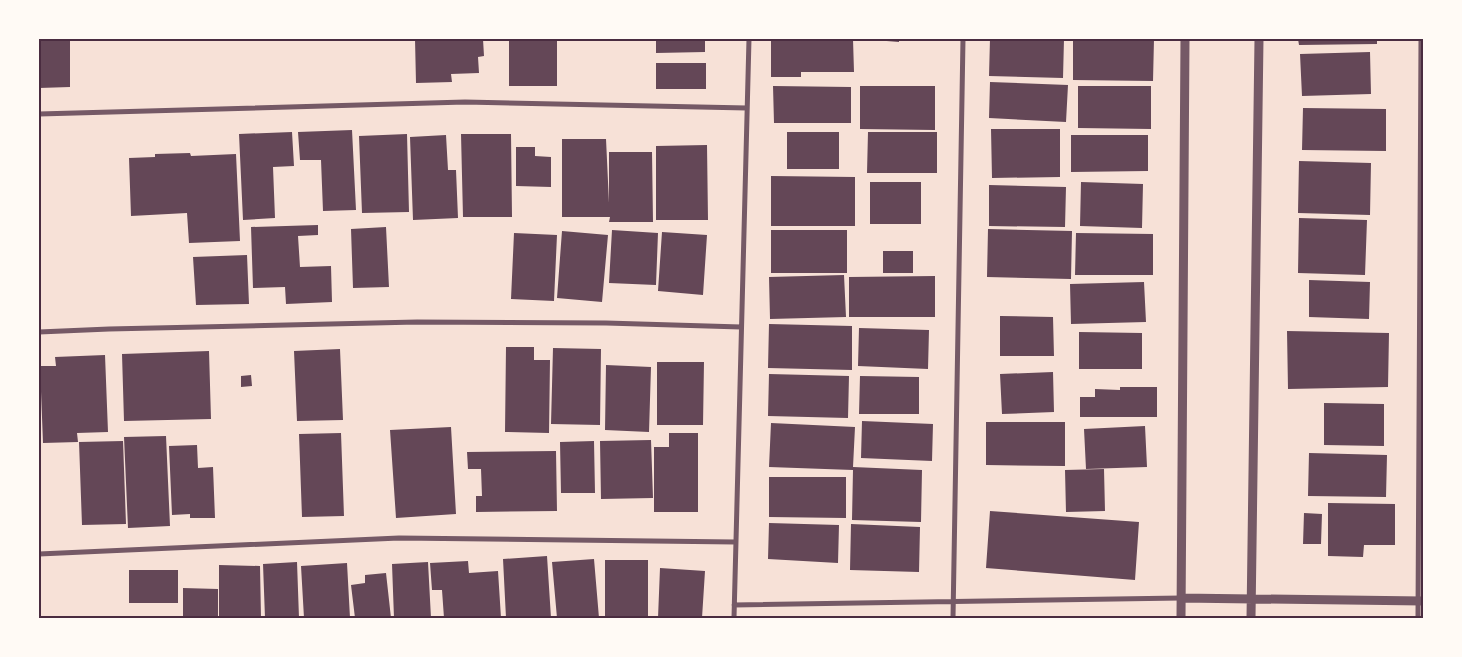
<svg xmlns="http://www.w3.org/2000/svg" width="1462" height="657" font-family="Bitter,serif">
<rect width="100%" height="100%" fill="#f7e1d7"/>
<path fill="#644757" d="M39 39H70V87L39 88Z
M415 39H483L484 56 478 57 479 73 451 74 452 82 416 83Z
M509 39H557V86H509Z
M656 39H705V52L656 53Z
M771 39H853L854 72H801V77H771Z
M874 39H899V42L874 40Z
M990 39H1064L1063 78 989 76Z
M1073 39H1154L1153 81 1073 80Z
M1298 39H1377V44L1299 45Z
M1370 52 1371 94 1302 96 1300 54Z
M656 63H706V89H656Z
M990 82 1068 85 1066 122 989 118Z
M773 86 851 87V123H774Z
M860 86H935V130L860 129Z
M1078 86H1151V129L1078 128Z
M1303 108 1386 109V151L1302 150Z
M991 129H1060V177L992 178Z
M352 130 356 210 323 211 321 160H300L298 132Z
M292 132 294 166 273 167 275 218 243 220 239 134Z
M787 132H839V169H787Z
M868 132H937V173H867Z
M407 134 409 212 362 213 359 136Z
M461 134H511L512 217H463Z
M446 135 448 170H456L458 218 413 220 410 137Z
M1071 135H1148V171L1071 172Z
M562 139H606L609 203V152H652L653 222H609L610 217H562Z
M707 145 708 220H656V146Z
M516 147H535V156L551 157V187L516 186Z
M190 153 191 156 236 154 240 241 189 243 187 213 131 216 129 158 155 157V154Z
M1299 161 1371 163 1370 215 1298 213Z
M771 176 855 177V226H771Z
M870 182H921V224H870Z
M1081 182 1143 184 1142 228 1080 226Z
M989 185 1066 187 1065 227 989 226Z
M1299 218 1367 220 1365 275 1298 273Z
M318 225V235L298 236 300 267 331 266 332 302 286 304 285 287 253 288 251 227Z
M386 227 389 287 353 288 351 229Z
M988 229 1072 231 1071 279 987 277Z
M612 230 658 233 656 285 609 283Z
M771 230H847V273H771Z
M562 231 608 235 602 302 557 298Z
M662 232 707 235 703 295 658 291Z
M514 233 557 235 554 301 511 299Z
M1076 233 1153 234V275H1075Z
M883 251H913V273H883Z
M247 255 249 304 196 305 193 257Z
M844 275 846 317 770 319 769 277Z
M935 276V317H849V277Z
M1309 280 1370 282 1369 319 1309 317Z
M1144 282 1146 322 1071 324 1070 284Z
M1000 316 1053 317 1054 356H1000Z
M769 324 852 326V370L768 368Z
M859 328 929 330 928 369 858 366Z
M1287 331 1389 333 1388 387 1288 389Z
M1079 332 1142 333V369H1079Z
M506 347H534V360H550L549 433 505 432Z
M553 348 601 349 600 425 551 424Z
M340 349 343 420 297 421 294 351Z
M209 351 211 419 124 421 122 354Z
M105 355 108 432 77 433 78 442 43 443 40 366H56L55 357Z
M657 362H704L703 425H657Z
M606 365 651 367 649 432 605 430Z
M1053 372 1054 412 1002 414 1000 374Z
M769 374 849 376 848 418 768 416Z
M251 375 252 386 241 387V376Z
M860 376 919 377V414H859Z
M1120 387H1157V417H1080V397H1095V389L1120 390Z
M1324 403 1384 404V446L1324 445Z
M862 421 933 424 932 461 861 458Z
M986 422H1065V466L986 465Z
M771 423 855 427 853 467 922 470 921 522 852 520 853 470 769 467Z
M1145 426 1147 467 1086 469 1084 429Z
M451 427 456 514 396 518 390 430Z
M341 433 344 516 302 517 299 434Z
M669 433H698V512H654V447H669Z
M166 436 170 526 128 528 124 437Z
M651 440 653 498 601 499 600 441Z
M123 441 126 524 82 525 79 442Z
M594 441 595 493H561L560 442Z
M197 445 198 468 213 467 215 518H190V514L172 515 169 446Z
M556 451 557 511 476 512V496H482L481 469H468L467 452Z
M1309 453 1387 455 1386 497 1308 496Z
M1104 469 1105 511 1066 512 1065 470Z
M769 477H846V518L769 517Z
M1328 503 1395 504V545H1364L1363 557 1328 556Z
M990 511 1139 522 1135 580 986 568Z
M1304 513 1322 514 1321 544H1303Z
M769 523 839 525 838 563 768 559Z
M851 524 920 527 919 572 850 570Z
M547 556 551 618H506L503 559Z
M594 559 599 618H557L552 562Z
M605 560H648V618H605Z
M468 561 469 573 498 571 501 618H444L442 590H432L430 563Z
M297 562 299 618H265L263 564Z
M428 562 431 618H394L392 564Z
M347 563 350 618H304L301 566Z
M219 565 260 566 261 618H219Z
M660 568 705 571 702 618H658Z
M129 570H178V603H129Z
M386 573 391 618H355L351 585 365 583V575Z
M183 588 218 589V618H183Z"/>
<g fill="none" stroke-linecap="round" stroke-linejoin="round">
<path stroke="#755966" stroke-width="5" d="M39 114 465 102 747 108
M39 332 109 329 417 322 606 323 741 327
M39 554 399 538 735 542
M734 605 1181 598
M734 618 749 39
M953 618 963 39
M1418 618 1421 39"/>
<path stroke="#755966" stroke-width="9" d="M1181 598 1423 601
M1181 618 1185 39
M1251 618 1259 39"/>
</g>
<rect width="1462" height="657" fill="none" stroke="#fffaf5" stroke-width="80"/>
<rect x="40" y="40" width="1382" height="577" fill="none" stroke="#4a2c40" stroke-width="2"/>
</svg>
